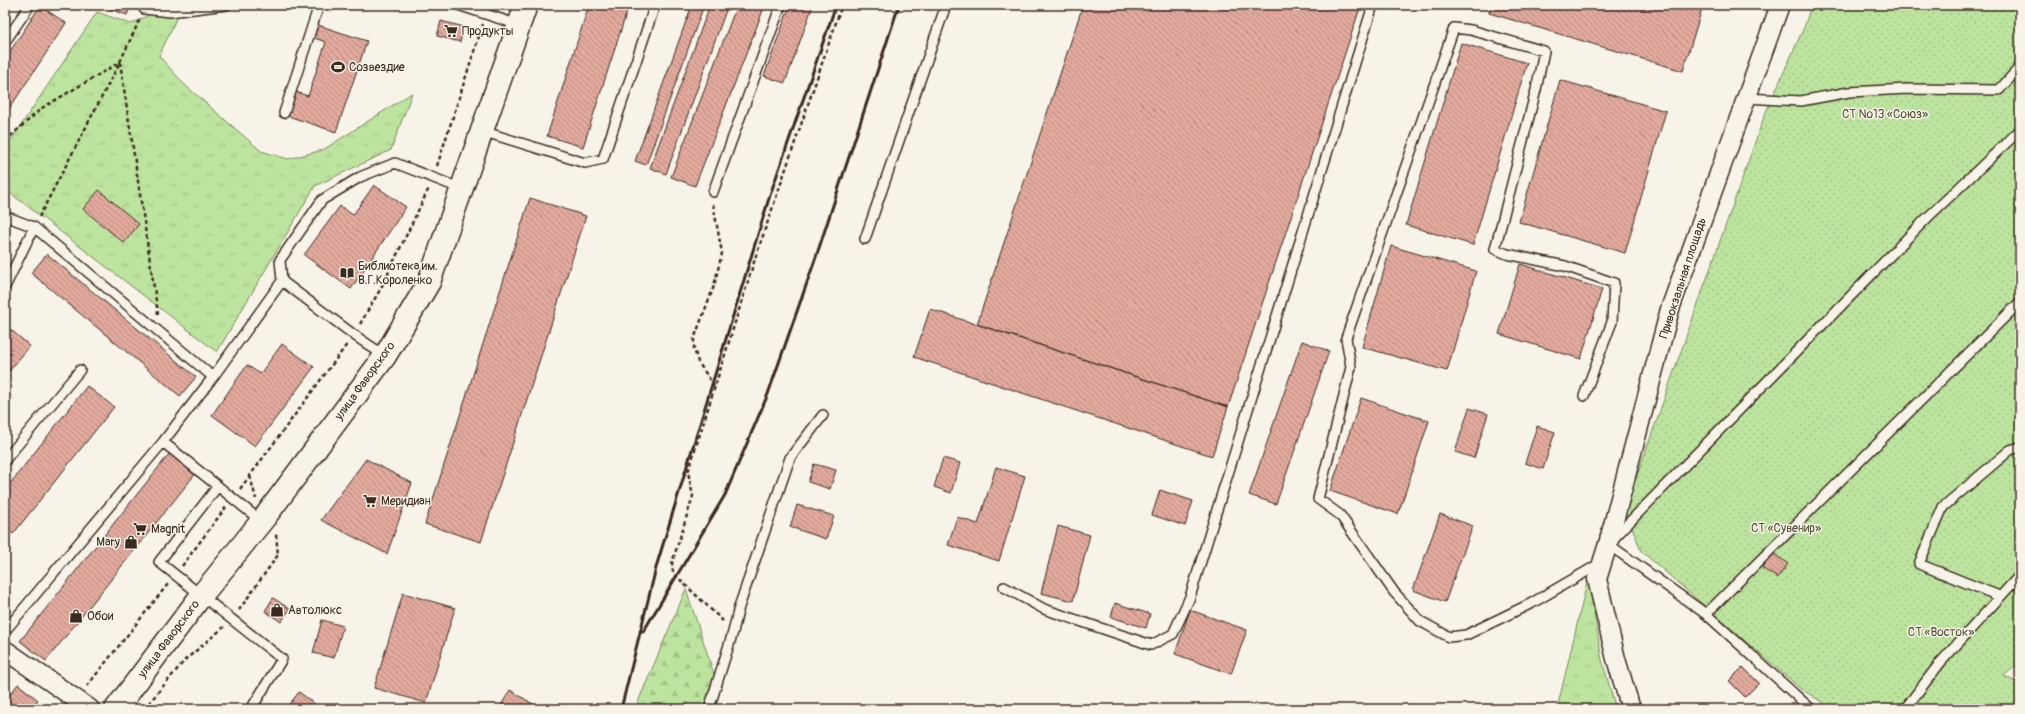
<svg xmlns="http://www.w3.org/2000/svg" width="2025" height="714" font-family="Pangolin,sans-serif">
<defs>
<pattern id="grass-tufts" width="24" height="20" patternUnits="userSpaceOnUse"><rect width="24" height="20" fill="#bde49f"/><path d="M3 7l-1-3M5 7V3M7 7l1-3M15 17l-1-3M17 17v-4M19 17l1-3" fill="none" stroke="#a3c488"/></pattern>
<pattern id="forest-firs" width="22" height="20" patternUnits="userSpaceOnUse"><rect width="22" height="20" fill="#bde49f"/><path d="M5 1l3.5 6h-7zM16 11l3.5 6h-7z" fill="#a3c488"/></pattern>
<pattern id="garden-dots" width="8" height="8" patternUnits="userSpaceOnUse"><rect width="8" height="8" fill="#bde49f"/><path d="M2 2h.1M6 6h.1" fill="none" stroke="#a3c488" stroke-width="1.8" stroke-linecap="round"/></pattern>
<pattern id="building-back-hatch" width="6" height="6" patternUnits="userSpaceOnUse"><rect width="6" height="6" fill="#e2a99d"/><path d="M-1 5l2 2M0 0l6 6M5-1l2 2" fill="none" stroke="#b88a7f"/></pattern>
</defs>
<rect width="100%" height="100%" fill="#f7f3e8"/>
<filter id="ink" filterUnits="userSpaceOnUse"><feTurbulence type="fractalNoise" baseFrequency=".025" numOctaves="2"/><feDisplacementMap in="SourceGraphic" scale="8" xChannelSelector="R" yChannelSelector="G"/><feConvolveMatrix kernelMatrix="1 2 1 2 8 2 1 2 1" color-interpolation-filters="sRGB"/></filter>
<g filter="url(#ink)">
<path fill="url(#grass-tufts)" stroke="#7c875e" d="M169 5 177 17 159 56 185 85 261 151 288 159 323 150 412 93 391 150 315 186 217 352 5 189V149L97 12 131 24Z
M1588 578 1602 660 1616 709H1557Z"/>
<path fill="url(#forest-firs)" stroke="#7c875e" d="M686 589 715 677 703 709H635Z"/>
<path fill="url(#garden-dots)" stroke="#7c875e" d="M1811 5H2020V662L2004 676 2020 684V709H1833L1801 689 1641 551 1632 527 1622 518 1765 114 1805 25Z"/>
<path fill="url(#building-back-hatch)" stroke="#3b2a1e" d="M99 5H131L127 15Z
M589 5H629L583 147 547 136Z
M692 5H704L646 165 635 161Z
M710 5H728L666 174 650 168Z
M737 5H765L695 186 671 177Z
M790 5H813L785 83 764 76Z
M1083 5H1361L1228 407 977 324Z
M1491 5H1703L1683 71 1489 13Z
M40 6 66 23 5 115V59Z
M441 21 464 27 460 42 437 36Z
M318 25 367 41 336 132 288 116 296 92 308 96 326 42 314 38Z
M1461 43 1527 63 1473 245 1406 225Z
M1560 80 1666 111 1625 253 1519 222Z
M374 185 406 207 351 289 304 255 340 206 353 215Z
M99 190 139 224 124 243 83 209Z
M530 198 586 216 481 542 425 524Z
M1391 246 1476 271 1447 371 1362 347Z
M47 254 196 377 180 396 31 273Z
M1520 264 1602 289 1581 359 1499 334Z
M930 309 1228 407 1212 456 914 357Z
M5 325 30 346 5 376Z
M1302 341 1329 351 1276 504 1249 495Z
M282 344 314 367 255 446 212 415 247 365 260 374Z
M87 386 114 407 13 534 5 527V490Z
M1361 398 1429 421 1398 514 1330 491Z
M1469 408 1488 414 1474 458 1455 452Z
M1537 426 1555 432 1543 469 1525 463Z
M170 453 196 473 46 661 20 641Z
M943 458 960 463 951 493 934 487Z
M366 459 412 483 387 554 321 520Z
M814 464 836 470 830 489 808 482Z
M996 467 1025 476 999 561 948 545 957 517 978 524Z
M1160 490 1193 501 1185 526 1152 515Z
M797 505 834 516 826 539 790 527Z
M1440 514 1473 526 1445 602 1413 590Z
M1058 526 1090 535 1073 601 1041 593Z
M1773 553 1788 564 1777 578 1762 568Z
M403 593 455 608 426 703 374 688Z
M273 598 290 609 281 622 265 611Z
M1115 603 1150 614 1146 628 1111 617Z
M1190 610 1247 630 1231 674 1175 654Z
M322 620 343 626 334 658 313 653Z
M1743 667 1759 683 1745 697 1729 681Z
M18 684 38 700 30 709H6L5 701Z
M510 690 541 709H499Z
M299 692 321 709H294L289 705Z
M1754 702 1759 709H1744Z
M289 705 294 709H286Z"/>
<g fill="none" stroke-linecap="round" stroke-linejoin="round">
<g stroke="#3b2a1e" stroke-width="12">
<path id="lane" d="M145 5 144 9 170 12 226 5
M458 5 519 25
M5 42 28 8
M1746 98 1801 101 1849 92 1908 89 1999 90 2020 67
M284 113 319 5
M482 131 585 163 603 159 655 5
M713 192 781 5
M5 216 34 227 213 377
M865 239 946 5
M282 281 354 335 385 356
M5 287 34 227
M1584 396 1612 322 1614 283 1565 266 1507 254 1495 249 1536 90 1544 51 1471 30 1454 28 1346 338 1351 367 1318 499 1340 515 1394 592 1420 621 1449 637 1466 635 1532 603 1601 563
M163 442 213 377 282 281 280 260 322 200 360 177 395 163 462 189
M5 460 80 370
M218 486 159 562 282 659 251 709
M1004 587 1044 609 1151 645 1173 634 1190 597 1373 5
M1999 596 1919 564 1943 507 2010 450 2020 447
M1706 614 2020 302
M5 631 163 442 261 521
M709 709 733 632 739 607 790 458 823 415
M1811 709 1706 614 1608 544 1927 218 2020 130
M1905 709 1940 663 2020 575"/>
</g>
<g stroke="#3b2a1e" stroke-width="21">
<path id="street" d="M5 650 90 709
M1631 709 1616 659 1597 579 1608 544 1670 309 1780 5"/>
</g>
<g stroke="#3b2a1e" stroke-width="25">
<path id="secondary" d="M116 709 201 596 265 517 385 356 429 282 526 5"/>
</g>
<path stroke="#3b2a1e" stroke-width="2.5" stroke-dasharray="4 3" stroke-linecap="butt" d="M5 141 42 108 120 62 158 314
M437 166 483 24
M713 204 722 253 714 286 694 339V349L698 362 715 387
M39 217 120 62 140 19
M360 324 381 288 429 188
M250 476 256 499
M240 489 348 343
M182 566 226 507
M239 610 278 555 276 534
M723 621 673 573 672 563 693 496 688 472 755 259 842 5
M87 686 168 584
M144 709 185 660 224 627"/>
<use href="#lane" stroke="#f7f3e8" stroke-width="9"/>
<use href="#street" stroke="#f7f3e8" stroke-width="18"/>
<use href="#secondary" stroke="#f7f3e8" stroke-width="22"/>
<path stroke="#3b2a1e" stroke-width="3" d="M643 632 725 495 768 394 816 257 899 5
M621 709 657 564 770 195 836 5"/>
</g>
</g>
<defs>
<g id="supermarket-bare" transform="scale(1.08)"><path d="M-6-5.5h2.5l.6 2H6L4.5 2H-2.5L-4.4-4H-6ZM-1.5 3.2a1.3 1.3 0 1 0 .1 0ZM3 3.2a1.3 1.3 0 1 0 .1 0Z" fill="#3b2a1e" stroke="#f7f3e8" stroke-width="2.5" paint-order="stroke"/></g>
<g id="stadium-bare" transform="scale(1.08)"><path d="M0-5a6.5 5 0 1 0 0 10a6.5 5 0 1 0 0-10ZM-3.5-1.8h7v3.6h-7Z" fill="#3b2a1e" stroke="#f7f3e8" stroke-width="2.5" paint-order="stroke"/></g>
<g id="library-bare" transform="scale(1.08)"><path d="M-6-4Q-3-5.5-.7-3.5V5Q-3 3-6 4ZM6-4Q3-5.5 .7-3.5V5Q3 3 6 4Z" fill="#3b2a1e" stroke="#f7f3e8" stroke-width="2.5" paint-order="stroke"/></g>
<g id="shop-bare" transform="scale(1.08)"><path d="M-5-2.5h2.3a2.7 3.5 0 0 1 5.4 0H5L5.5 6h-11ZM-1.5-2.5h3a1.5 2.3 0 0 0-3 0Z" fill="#3b2a1e" stroke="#f7f3e8" stroke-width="2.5" paint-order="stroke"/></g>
</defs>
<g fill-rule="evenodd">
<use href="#supermarket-bare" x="451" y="31"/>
<use href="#stadium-bare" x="338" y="67"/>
<use href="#library-bare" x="347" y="273"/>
<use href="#supermarket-bare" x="370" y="501"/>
<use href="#supermarket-bare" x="140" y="529"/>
<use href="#shop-bare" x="131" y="542"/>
<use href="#shop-bare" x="277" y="610"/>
<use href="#shop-bare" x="76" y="616"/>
</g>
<g text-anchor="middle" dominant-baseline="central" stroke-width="3" stroke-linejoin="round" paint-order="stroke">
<g font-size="12" fill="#3b2a1e" stroke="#f7f3e8" text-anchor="start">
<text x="462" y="31">Продукты</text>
<text x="349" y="67">Созвездие</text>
<text x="358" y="266">Библиотека им.<tspan x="358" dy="14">В.Г.Короленко</tspan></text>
<text x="381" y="501">Меридиан</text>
<text x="151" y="529">Magnit</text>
<text x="120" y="542" text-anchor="end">Mary</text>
<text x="288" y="610">Автолюкс</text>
<text x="87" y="616">Обои</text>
</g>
<g font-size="12" fill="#554f38" stroke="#f7f3e8">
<text x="1885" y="114">СТ №13 «Союз»</text>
<text x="1786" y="528">СТ «Сувенир»</text>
<text x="1941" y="632">СТ «Восток»</text>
</g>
<g font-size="12" fill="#3b2a1e" stroke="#f7f3e8">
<text transform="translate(1683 278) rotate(-72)">Привокзальная площадь</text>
<text transform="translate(365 381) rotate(-54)">улица Фаворского</text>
<text transform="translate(169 639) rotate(-53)">улица Фаворского</text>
</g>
</g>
<rect width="2025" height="714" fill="none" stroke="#f7f3e8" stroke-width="20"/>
<rect x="10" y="10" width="2005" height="694" fill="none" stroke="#3b2a1e" stroke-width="1.5" filter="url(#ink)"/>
</svg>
